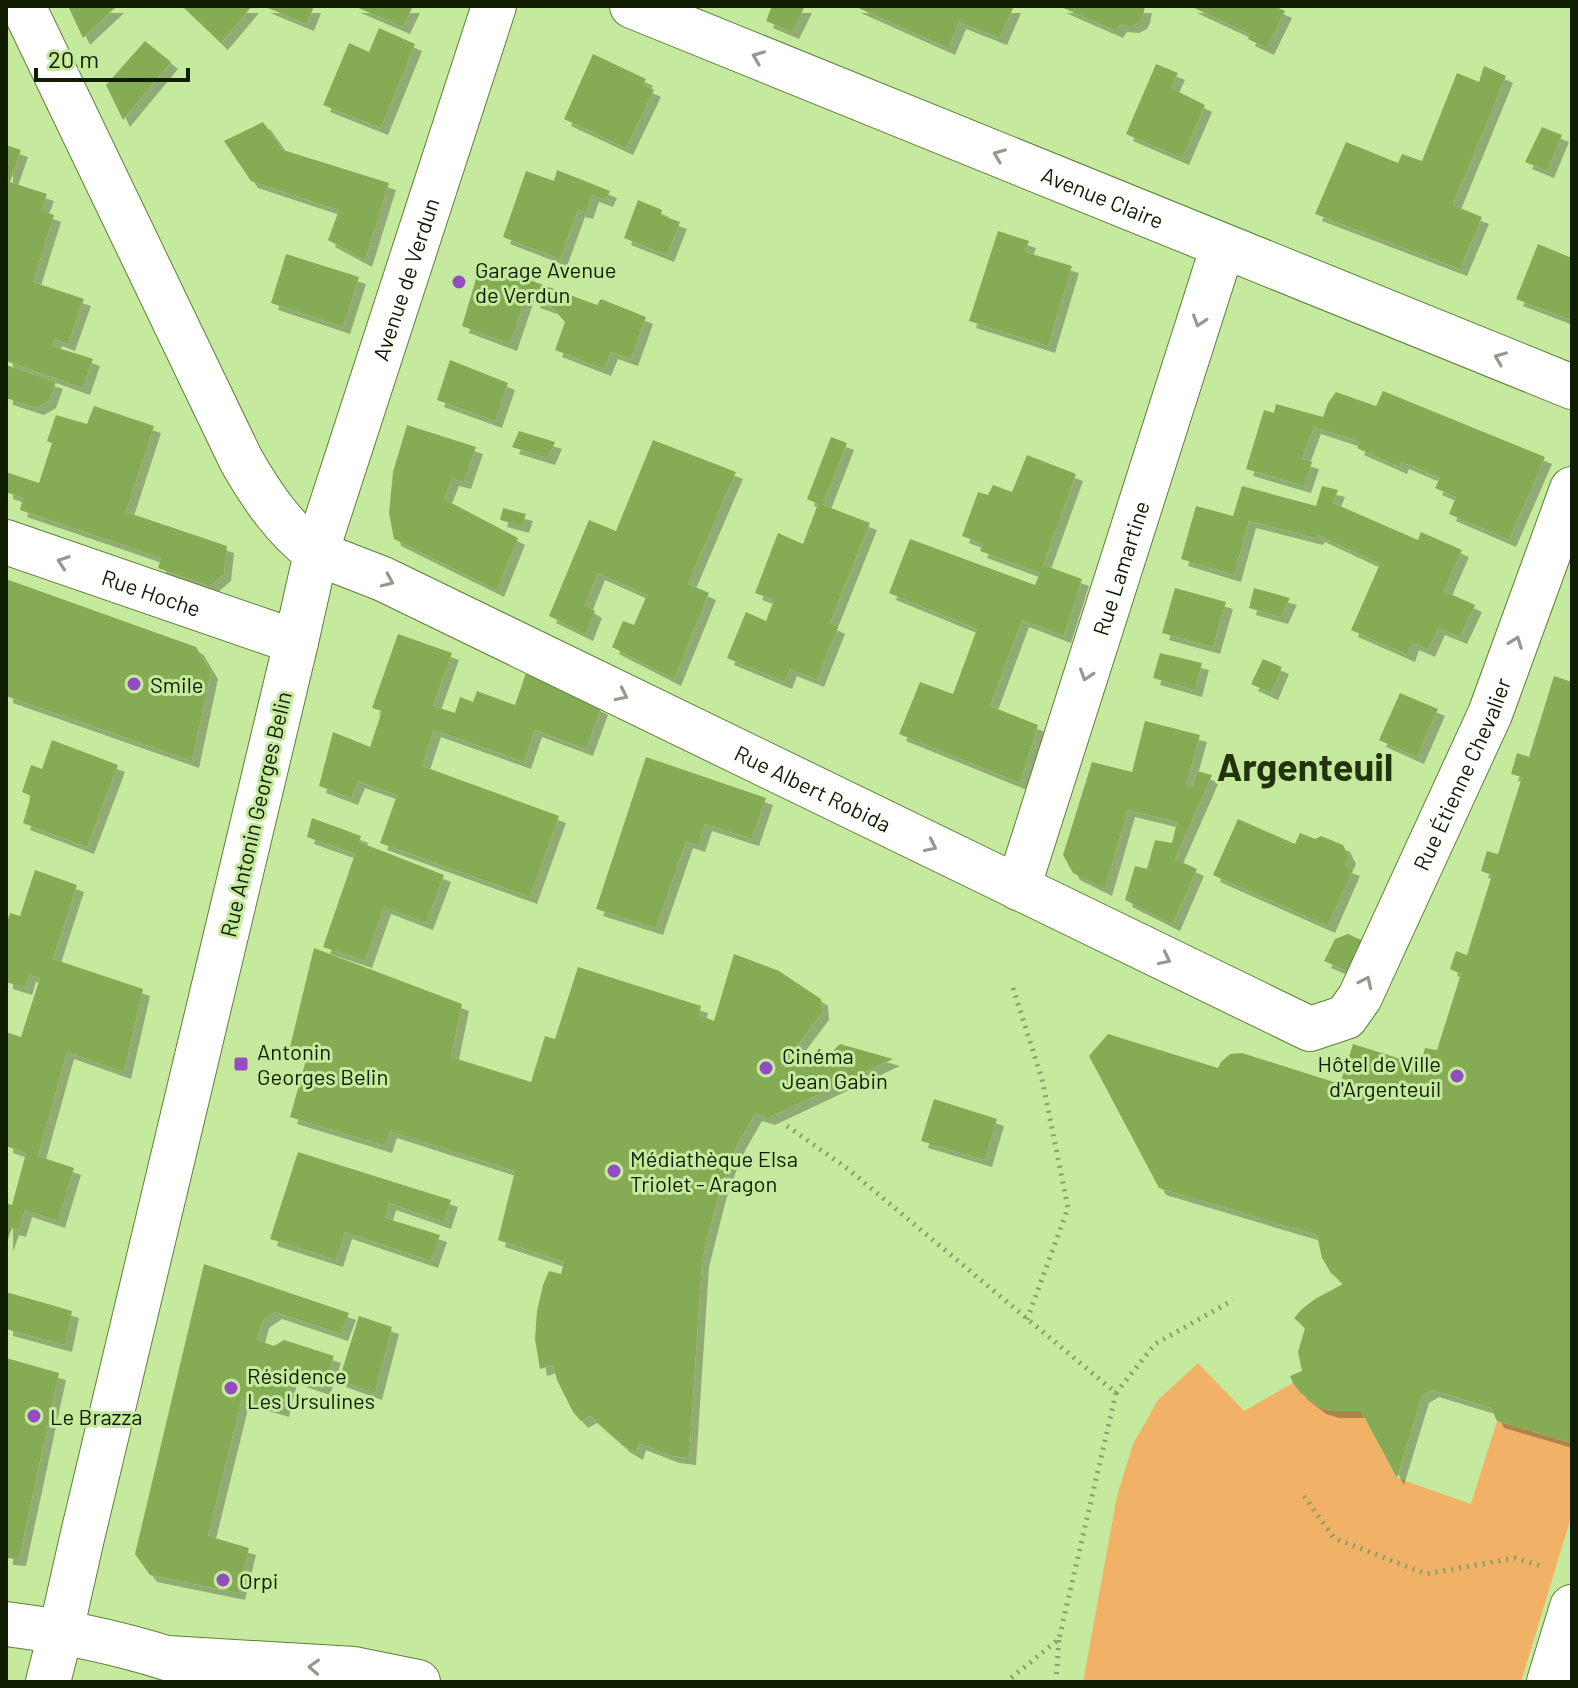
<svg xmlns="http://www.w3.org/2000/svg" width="1578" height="1688" font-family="Barlow,sans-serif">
<defs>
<filter id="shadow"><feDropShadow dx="7" dy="7" stdDeviation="0" flood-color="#0004"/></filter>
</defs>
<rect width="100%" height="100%" fill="#c5ea9e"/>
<path fill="#f1b268" d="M1198 1363 1244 1411 1293 1383C1317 1411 1326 1411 1361 1411L1397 1478 1471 1504 1497 1421 1572 1443V1514L1521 1682H1083L1117 1496 1133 1444 1158 1400Z"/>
<path fill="#85ac55" filter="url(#shadow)" d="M68 6H117L83 38Z
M182 6H252L221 43Z
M263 6H314L307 24Z
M354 6H413L403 27Z
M772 6H805L792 32 766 21Z
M854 6H1014L1000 38 959 22 948 48Z
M1059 6H1145L1143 16 1140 22 1132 26 1120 25 1116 31Z
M1190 6H1274L1285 11 1267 48 1248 39 1250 34Z
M379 28 415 44 381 128 323 105 349 43 369 52Z
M145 41 171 62 123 120 106 85Z
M593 54 646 79 643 85 654 90 626 148 564 119Z
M1156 64 1178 73 1171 88 1205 105 1182 158 1126 134Z
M1484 66 1506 76 1453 205 1482 217 1460 269 1315 214 1346 142 1398 163 1402 154 1422 161 1457 73 1479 82Z
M263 122 283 150 389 183 365 260 328 240 339 210 251 181 224 141Z
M1542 127 1562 135 1547 171 1525 162Z
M6 145 21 150 10 182 47 194 41 210 54 215 33 282 84 299 68 344 55 339 52 346 93 359 83 388 6 361Z
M557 170 610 191 606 200 592 195 586 212 578 210 560 259 503 237 526 171 554 181Z
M638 200 662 210 661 215 680 222 667 255 624 238Z
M998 231 1029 241 1025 252 1072 266 1048 346 969 321Z
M1538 244 1572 258 1571 320 1516 299Z
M286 254 359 277 343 327 271 303Z
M481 262 597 305 601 299 646 317 631 359 611 352 604 369 555 350 565 322 553 308 533 301 535 293 528 291 510 344 462 326Z
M450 360 508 383 495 421 437 400Z
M6 365 56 382 49 401 37 408 6 398Z
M1383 391 1545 457 1509 540 1449 514 1456 497 1435 488 1440 478 1402 462 1400 467 1357 448 1360 442 1314 427 1302 459 1312 462 1304 486 1246 469 1264 410 1274 413 1276 404 1323 417 1328 403 1336 392 1376 406Z
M94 406 154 426 126 512 227 546 224 574 210 586 158 568 161 558 20 510 23 498 6 492V472L39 483 52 443 47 441 56 415 87 424Z
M407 425 476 447 464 482 452 479 444 499 518 538 497 590 394 539 389 513 393 472Z
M519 431 555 442 548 458 512 447Z
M831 437 847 443 823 505 870 523 830 623 838 627 817 680 790 669 785 682 727 658 746 612 766 621 774 600 755 593 778 533 803 544 818 504 807 499Z
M653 440 736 472 688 584 709 593 674 679 612 647 623 621 634 625 647 595 598 573 585 605 595 611 586 634 549 616 589 520 616 531Z
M1027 455 1076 474 1043 565 1082 579 1064 636 1022 620 990 706 1038 725 1020 783 899 734 920 682 953 694 977 629 889 593 910 539 1035 585 1040 573 980 551 983 544 962 536 978 492 988 495 993 485 1012 492Z
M1242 486 1316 506 1322 486 1338 490 1333 503 1418 540 1421 532 1462 550 1444 591 1475 605 1460 637 1438 628 1428 650 1412 643 1408 655 1351 630 1380 564 1318 535 1316 538 1249 521 1234 575 1181 559 1196 506 1233 516Z
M503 508 526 514 522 526 500 520Z
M6 579 196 647 211 672 192 761 6 696Z
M1175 588 1226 602 1213 647 1162 633Z
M1254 588 1290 598 1281 617 1249 608Z
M398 634 452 653 433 706 455 713 460 697 473 702 477 691 515 705 527 670 601 708 586 749 535 730 524 762 434 730 422 766 559 816 530 897 380 843 397 795 358 781 351 798 319 786 333 732 370 747 382 711 372 708Z
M1160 653 1202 663 1195 690 1153 678Z
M1263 659 1282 667 1271 693 1251 684Z
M1554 676 1572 682V1443L1497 1421 1491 1408 1432 1390 1422 1396 1397 1478 1361 1411H1332L1319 1407 1301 1393 1293 1383 1290 1376 1302 1371 1298 1352 1305 1328 1294 1318 1302 1309 1315 1299 1343 1284 1331 1273 1322 1258 1317 1235 1159 1188 1089 1056 1108 1034 1218 1068 1221 1062 1230 1054 1242 1053 1340 1084 1353 1044 1420 1065 1425 1048 1437 1050 1461 974 1450 969 1456 951 1467 955 1492 875 1481 871 1487 851 1498 854 1522 777 1511 774 1517 753 1529 757Z
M1400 693 1438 709 1417 757 1379 740Z
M1145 721 1200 735 1186 785 1193 787 1197 771 1212 775 1175 859 1197 869 1173 924 1125 900 1135 866 1147 869 1155 840 1172 843 1177 822 1128 810 1105 889 1073 873 1063 855 1092 762 1132 772Z
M52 740 118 765 87 847 23 823 31 796 22 792 31 765 42 769Z
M646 757 766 798 752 839 705 824 698 845 686 841 656 928 596 909Z
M312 818 361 836 359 842 444 875 426 923 384 907 365 961 323 947 355 854 307 837Z
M1238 819 1295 844 1300 833 1315 839 1321 836 1343 845 1349 857 1345 866 1353 869 1328 926 1213 875Z
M35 870 77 885 53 959 143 989 124 1072 67 1052 38 1156 74 1168 58 1221 25 1210 19 1230 12 1228 6 1245V1203L12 1205 26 1153 6 1146V1032L21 1037 40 978 29 975 25 988 6 982V925L10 913 20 916Z
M1348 934 1370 944 1350 972 1324 961 1335 939Z
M314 948 462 1004 451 1057 531 1082 545 1036 555 1039 578 967 701 1006 699 1015 714 1021 734 954 779 971 821 999 822 1013 797 1046 799 1053 823 1060 840 1044 893 1059 768 1118 755 1114 739 1142 731 1159 719 1193 702 1260 689 1458 672 1456 639 1443 636 1453 624 1446 590 1416 581 1421 573 1412 557 1380 553 1365 540 1369 535 1339 537 1311 543 1285 549 1271 561 1274 564 1262 498 1240 515 1171 390 1131 385 1146 290 1117 308 1053 290 1047Z
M934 1099 997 1119 985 1160 921 1141Z
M298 1152 451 1200 444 1222 389 1203 385 1218 440 1235 431 1261 345 1232 336 1260 270 1239Z
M204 1264 349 1313 341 1334 275 1312 262 1321 257 1340 274 1346 284 1340 334 1356 323 1388 290 1377 282 1410 242 1398 208 1536 249 1548 238 1593 150 1575 135 1554Z
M6 1292 72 1311 65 1345 6 1329Z
M359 1316 392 1327 375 1393 339 1380Z
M6 1358 59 1373 19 1559 6 1558Z"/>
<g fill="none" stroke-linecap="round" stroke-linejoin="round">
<g stroke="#5f7f37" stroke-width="46">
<g id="minor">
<path id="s1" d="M632 6 1572 387"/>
<path id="s2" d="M6 542 296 642"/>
<path id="s3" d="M316 553 383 579 1310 1029 1346 1017 1360 997 1490 714 1572 489"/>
<path id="s4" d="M1018 888 1223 246"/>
<path d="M48 1682 61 1631"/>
<path d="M1549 1682 1572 1607"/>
</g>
</g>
<g stroke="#5f7f37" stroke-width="46">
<g id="tertiary">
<path id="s5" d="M316 553 494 6"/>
</g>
</g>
<g stroke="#5f7f37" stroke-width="46">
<path id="secondary" d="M23 6 241 460C261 495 283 528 316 553L296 642 82 1538 61 1631
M6 1624C71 1632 135 1646 196 1668
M168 1658 354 1669 418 1682"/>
</g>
<path stroke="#84a166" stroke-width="5" stroke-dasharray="2 6" stroke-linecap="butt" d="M1013 988 1042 1079 1068 1208 1027 1320
M787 1126 848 1169 1116 1393 1059 1639 1011 1678
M1116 1393 1155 1344 1233 1300
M1304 1496 1334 1538 1426 1574 1515 1558 1544 1567
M1056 1682 1059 1640"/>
<use href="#minor" stroke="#fff" stroke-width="44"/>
<use href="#tertiary" stroke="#fff" stroke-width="44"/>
<use href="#secondary" stroke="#fff" stroke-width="44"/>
</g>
<defs><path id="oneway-chevron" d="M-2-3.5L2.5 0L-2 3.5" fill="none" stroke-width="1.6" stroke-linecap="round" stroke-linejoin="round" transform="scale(2)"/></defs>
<g stroke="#93998d">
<use href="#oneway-chevron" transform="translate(758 57) rotate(-158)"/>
<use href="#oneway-chevron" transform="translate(999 155) rotate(-158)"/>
<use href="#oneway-chevron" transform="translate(1199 321) rotate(108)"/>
<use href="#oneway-chevron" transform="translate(1500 358) rotate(-158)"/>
<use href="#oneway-chevron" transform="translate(63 562) rotate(-161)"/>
<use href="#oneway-chevron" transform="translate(388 581) rotate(24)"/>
<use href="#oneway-chevron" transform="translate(1516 642) rotate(-70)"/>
<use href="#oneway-chevron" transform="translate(1086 675) rotate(108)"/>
<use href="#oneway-chevron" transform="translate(622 695) rotate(26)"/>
<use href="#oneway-chevron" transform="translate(931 846) rotate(26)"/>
<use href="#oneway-chevron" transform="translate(1165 959) rotate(26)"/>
<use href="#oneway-chevron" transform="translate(1366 982) rotate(-65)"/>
<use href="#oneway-chevron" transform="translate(314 1667) rotate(-177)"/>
</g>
<g fill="#934dc1" stroke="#c5ea9e" stroke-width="3">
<circle cx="459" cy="282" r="8"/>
<circle cx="134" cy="684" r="8"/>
<rect x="233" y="1056" width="16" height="16" rx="4"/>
<circle cx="766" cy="1068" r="8"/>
<circle cx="1457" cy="1076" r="8"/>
<circle cx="614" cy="1171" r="8"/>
<circle cx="231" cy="1388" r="8"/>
<circle cx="34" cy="1416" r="8"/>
<circle cx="223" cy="1580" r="8"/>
</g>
<g text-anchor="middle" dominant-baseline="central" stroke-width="6" stroke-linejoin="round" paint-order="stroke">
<g font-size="22" fill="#101d01" stroke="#c5ea9e">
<text stroke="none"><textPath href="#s1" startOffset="508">Avenue Claire</textPath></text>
<text stroke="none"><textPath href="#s5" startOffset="288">Avenue de Verdun</textPath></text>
<text stroke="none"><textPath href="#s4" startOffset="336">Rue Lamartine</textPath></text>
<text stroke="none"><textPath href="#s2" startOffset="154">Rue Hoche</textPath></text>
<text stroke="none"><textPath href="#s3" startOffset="1410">Rue Étienne Chevalier</textPath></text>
<text stroke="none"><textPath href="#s3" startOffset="550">Rue Albert Robida</textPath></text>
<text transform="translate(255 814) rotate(-77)">Rue Antonin Georges Belin</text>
</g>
<g font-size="22" fill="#101d01" stroke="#c5ea9e" text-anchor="start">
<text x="475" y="269">Garage Avenue<tspan x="475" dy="25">de Verdun</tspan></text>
<text x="150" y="684">Smile</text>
<text x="257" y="1051">Antonin<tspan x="257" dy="25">Georges Belin</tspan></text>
<text x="782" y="1055">Cinéma<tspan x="782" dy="25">Jean Gabin</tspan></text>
<text x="1441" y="1063" text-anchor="end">Hôtel de Ville<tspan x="1441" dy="25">d'Argenteuil</tspan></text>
<text x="630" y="1158">Médiathèque Elsa<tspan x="630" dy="25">Triolet - Aragon</tspan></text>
<text x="247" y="1375">Résidence<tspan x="247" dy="25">Les Ursulines</tspan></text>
<text x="50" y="1416">Le Brazza</text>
<text x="239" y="1580">Orpi</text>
</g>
<g font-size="38" font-weight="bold" fill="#23330d" stroke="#c5ea9e">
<text x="1305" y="766">Argenteuil</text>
</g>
</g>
<rect width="1578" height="1688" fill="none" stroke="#101d01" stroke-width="16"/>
<path d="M36 68v12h152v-12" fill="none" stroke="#101d01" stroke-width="4"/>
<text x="48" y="68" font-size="24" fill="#101d01" stroke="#c5ea9e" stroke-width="6" paint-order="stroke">20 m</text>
</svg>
